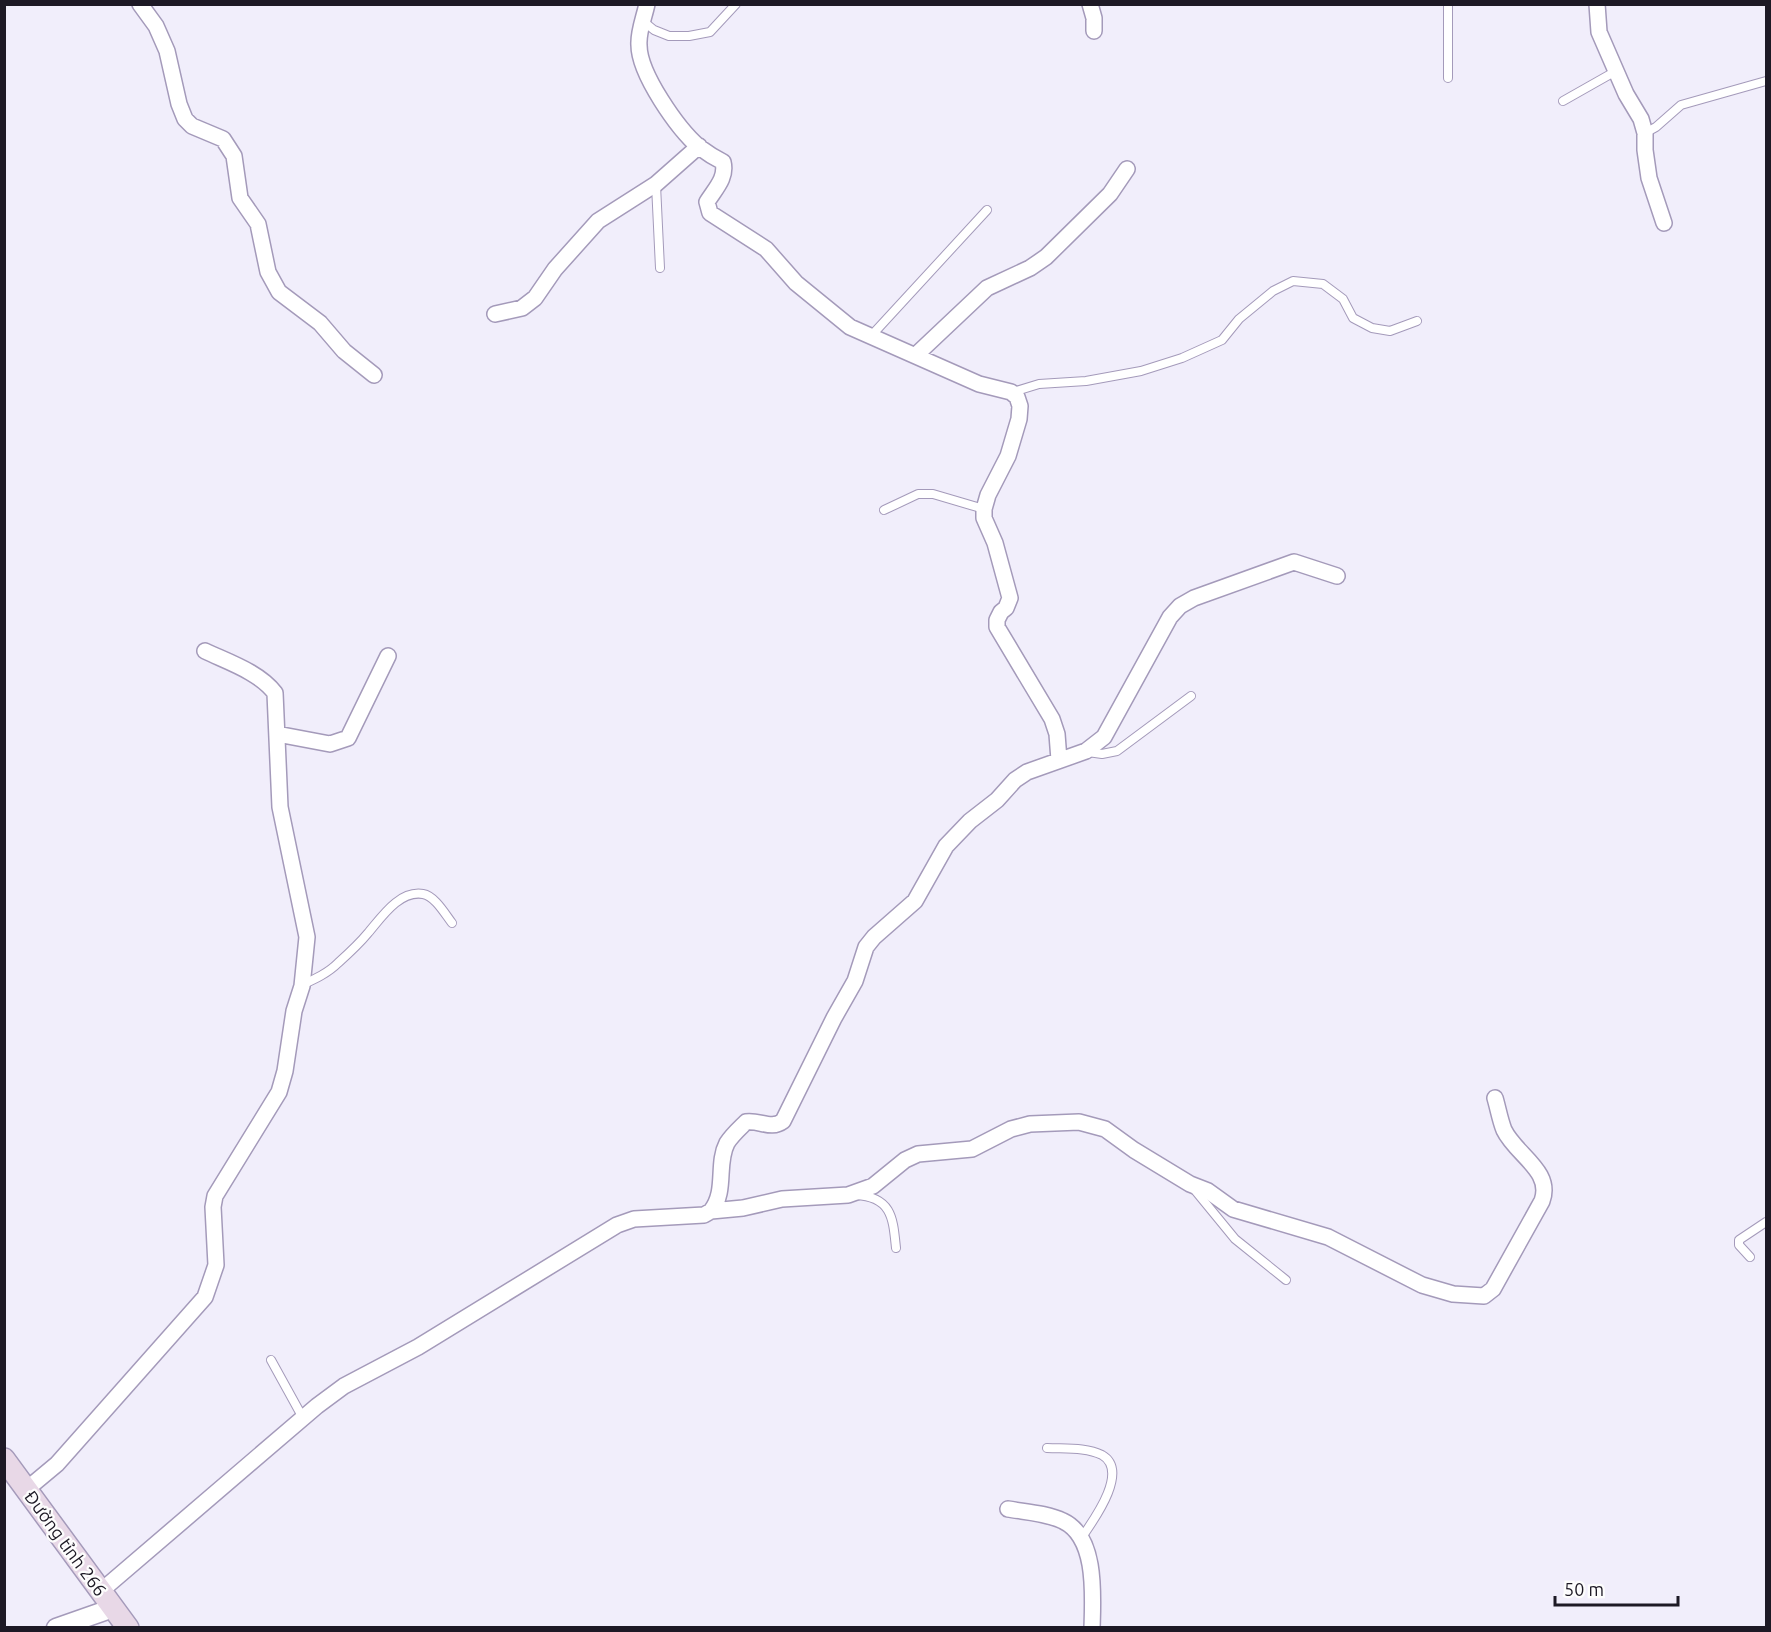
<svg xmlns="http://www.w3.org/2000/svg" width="1771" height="1632" font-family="Ubuntu,sans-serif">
<rect width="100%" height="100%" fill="#f1eefb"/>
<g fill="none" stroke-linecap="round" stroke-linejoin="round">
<g stroke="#a49aba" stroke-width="10">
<path id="service" d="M643 21 654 30 669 36H689L710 32 736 4
M1448 78V4
M1563 101 1616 71
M1645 133 1656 127 1681 105 1766 81
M656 185 660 268
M871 336 987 210
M1013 392 1039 384 1086 381 1141 371 1182 358 1222 340 1239 319 1273 291 1293 281 1323 284 1343 299 1353 318 1372 328 1390 331 1417 321
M884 510 918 494H933L984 509
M1088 752 1102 754 1117 751 1191 696
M302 985C315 979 328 973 338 963 348 954 359 944 368 933 381 918 399 890 423 894 435 896 445 914 452 923
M1194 1189 1235 1239 1286 1280
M856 1195C893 1197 893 1220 896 1248
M1750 1257 1739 1245V1240L1766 1222
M271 1360 303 1418
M1047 1448C1065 1449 1086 1447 1102 1455 1130 1471 1093 1521 1082 1537"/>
</g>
<g stroke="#a49aba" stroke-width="18">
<path id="minor" d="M140 4 156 26 167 51 179 104 185 119 192 126 223 139 234 156 240 198 258 224 268 272 279 292 320 323 344 351 374 375
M647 4C644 18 638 32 639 45 639 74 678 129 699 147 707 153 715 158 723 162 727 178 715 189 707 202L710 213 766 249 796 283 850 327 979 384 1011 392 1017 397 1020 406 1019 419 1008 456 988 495 984 509V518L995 543 1010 598 1006 608 1001 612 997 620V627L1052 719 1057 734 1059 760
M1090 4 1094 18V31
M1597 4 1599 32 1626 94 1641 119 1645 133V150L1649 178 1664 223
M495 314 522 308 535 298 555 269 598 221 656 184 699 146
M916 355 987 288 1030 268 1046 257 1110 194 1127 169
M277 734 330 744 348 738 388 656
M711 1211C727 1191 716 1164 727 1143 732 1135 740 1128 746 1122 760 1120 771 1130 783 1121L834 1018 855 981 866 947 874 937 915 901 946 846 970 821 997 800 1015 780 1027 772 1086 751 1104 737 1170 617 1180 606 1194 598 1294 562 1337 576
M27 1489 57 1464 205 1297 216 1265 213 1207 215 1196 279 1092 285 1071 294 1011 302 986 307 937 280 807 275 693C259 672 228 662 205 651
M1008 1509C1025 1512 1047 1513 1063 1521 1097 1537 1093 1595 1092 1628
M101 1591 317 1406 344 1386 418 1347 617 1225 634 1219 704 1215 711 1211 743 1208 782 1199 848 1195 873 1186 905 1160 918 1154 972 1149 1011 1129 1030 1124 1079 1122 1105 1129 1134 1150 1190 1184 1208 1191 1233 1209 1328 1237 1422 1285 1453 1294 1484 1296 1493 1289 1542 1201C1553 1171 1516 1155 1504 1130 1500 1120 1498 1108 1495 1098"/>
</g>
<g stroke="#a49aba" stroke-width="21">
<path id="tertiary" d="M56 1628 113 1608"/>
</g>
<g stroke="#a49aba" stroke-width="24">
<path id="secondary" d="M4 1459 128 1628"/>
</g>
<use href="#service" stroke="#fff" stroke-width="8"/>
<use href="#minor" stroke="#fff" stroke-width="15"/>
<use href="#tertiary" stroke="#fff" stroke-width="18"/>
<use href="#secondary" stroke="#e8d8e7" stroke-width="21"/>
</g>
<g text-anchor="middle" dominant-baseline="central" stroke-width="4.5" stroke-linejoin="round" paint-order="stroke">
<g font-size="18" fill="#1d1925" stroke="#fdfdfd">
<text transform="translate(66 1543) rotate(54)">Đường tỉnh 266</text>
</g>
</g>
<rect width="1771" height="1632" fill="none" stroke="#1d1925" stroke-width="12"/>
<path d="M1555 1596v9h123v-9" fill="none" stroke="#1d1925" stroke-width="3"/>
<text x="1564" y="1596" font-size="18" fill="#1d1925" stroke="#fdfdfd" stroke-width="4.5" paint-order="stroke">50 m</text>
</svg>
